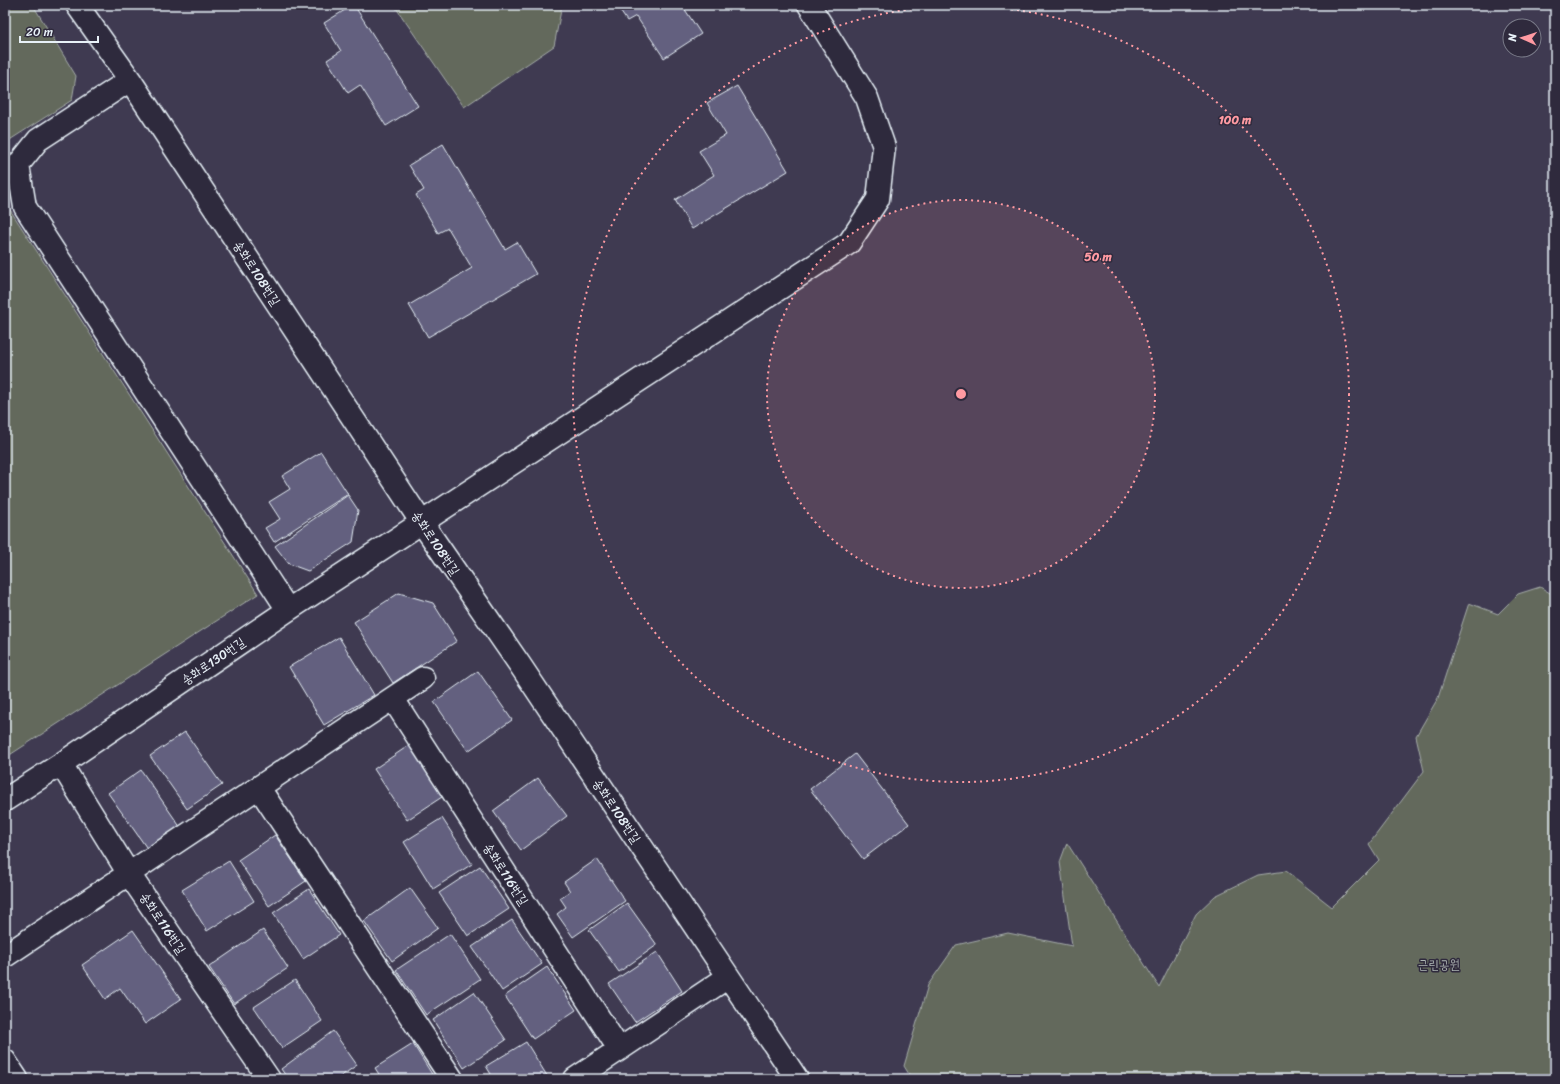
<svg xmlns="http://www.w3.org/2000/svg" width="1560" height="1084" font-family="Sriracha,'Poor Story',sans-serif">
<rect width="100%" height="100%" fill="#3f3a51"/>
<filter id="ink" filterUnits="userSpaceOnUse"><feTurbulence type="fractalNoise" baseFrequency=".025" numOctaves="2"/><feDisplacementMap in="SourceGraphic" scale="8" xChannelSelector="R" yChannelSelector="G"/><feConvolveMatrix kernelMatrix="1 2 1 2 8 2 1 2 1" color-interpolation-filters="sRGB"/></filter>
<g filter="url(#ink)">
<path fill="#63695c" stroke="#a6adaa" d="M5 5H33L76 76 72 100 5 143Z
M394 5H562L554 46 464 107Z
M5 202 258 594 5 758Z
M1540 587 1555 596V1079H912L904 1066 928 985 956 945 1008 933 1072 946 1060 862 1067 843 1159 987 1196 914 1215 896 1258 875 1286 871 1332 907 1379 860 1369 844 1424 771 1416 736 1438 698 1469 603 1498 614 1518 594Z"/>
<path fill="#63617f" stroke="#e8f1f8" d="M353 5H354L418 106 386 126 360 85 348 93 327 60 341 51 324 23Z
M616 5H682L701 34 664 58 636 16 627 21Z
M737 86 788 171 692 229 675 200 714 175 699 151 726 135 707 103Z
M443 144 505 249 517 242 536 274 428 337 409 305 472 268 448 228 438 233 416 195 424 190 409 165Z
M321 452 348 494 274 542 265 528 280 519 269 502 290 489 282 476Z
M348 495 358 510 353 542 308 571 289 564 275 546Z
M399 593 433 603 457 641 393 683 354 622Z
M339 637 374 695 324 725 289 667Z
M478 671 512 720 468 751 434 702Z
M185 732 222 785 187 809 150 756Z
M411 744 445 795 407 820 374 769Z
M855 754 909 824 863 859 810 789Z
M141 770 183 831 151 854 108 793Z
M538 778 567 816 521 850 493 811Z
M442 818 472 864 433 889 404 842Z
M275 835 306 881 269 906 238 860Z
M597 859 625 901 573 937 557 914 566 907 560 898 570 891 564 882Z
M229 861 254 901 207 931 182 890Z
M480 866 509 909 468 936 439 893Z
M410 888 438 928 392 961 364 921Z
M309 889 339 935 303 959 273 913Z
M627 903 657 945 619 972 589 930Z
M512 920 542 964 502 991 472 947Z
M133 930 181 999 145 1024 120 988 105 999 82 965Z
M263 930 288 968 234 1004 209 967Z
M450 934 480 979 426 1015 396 970Z
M657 952 682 991 635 1022 609 984Z
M547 967 576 1010 533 1039 505 996Z
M295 980 322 1021 282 1048 254 1007Z
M474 992 506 1040 464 1068 433 1020Z
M333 1031 357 1065 337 1079H288L281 1069Z
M526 1042 549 1079H494L486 1066Z
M413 1044 435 1079H382L375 1068Z"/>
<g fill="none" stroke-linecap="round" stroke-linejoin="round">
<g stroke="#e8f1f8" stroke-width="25">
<path id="minor" d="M77 5 130 80 422 523 520 665 797 1079
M130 80 38 140 18 165 25 207 288 610
M393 699 619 1049
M61 764 129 874 269 1079
M259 788 452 1079
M5 800 61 764 288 610 849 243 878 199 884 147 867 98 809 5
M5 956 423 678
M5 1061 17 1079
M575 1079 728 977"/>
</g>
<use href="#minor" stroke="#2f2a3d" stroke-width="22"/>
</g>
</g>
<circle cx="961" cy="394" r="194" fill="#ff9aa2" fill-opacity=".12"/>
<g fill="none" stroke="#ff9aa2" stroke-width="2" stroke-dasharray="2 4">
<circle cx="961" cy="394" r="194"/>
<circle cx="961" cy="394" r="388"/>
</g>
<g text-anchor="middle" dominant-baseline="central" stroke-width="3" stroke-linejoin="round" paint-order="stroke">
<g font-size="13" fill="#e8f1f8" stroke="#2f2a3d">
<text transform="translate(257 273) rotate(57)">송화로108번길</text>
<text transform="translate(436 543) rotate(56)">송화로108번길</text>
<text transform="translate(213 661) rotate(-34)">송화로130번길</text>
<text transform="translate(617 811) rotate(56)">송화로108번길</text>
<text transform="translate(506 874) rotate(57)">송화로116번길</text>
<text transform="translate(163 923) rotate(56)">송화로116번길</text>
</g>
<g font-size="13" fill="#acb4b2" stroke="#2f2a3d">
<text x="1439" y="964">근린공원</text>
</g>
</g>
<circle cx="961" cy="394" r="6" fill="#ff9aa2" stroke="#2f2a3d" stroke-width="2"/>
<g font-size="12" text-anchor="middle" font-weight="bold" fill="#ff9aa2" stroke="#2f2a3d" stroke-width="3" stroke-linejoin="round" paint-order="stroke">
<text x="1235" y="124">100 m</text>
<text x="1098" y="261">50 m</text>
</g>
<rect width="1560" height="1084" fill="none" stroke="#2f2a3d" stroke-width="20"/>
<rect x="10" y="10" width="1540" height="1064" fill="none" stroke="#e8f1f8" stroke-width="1.5" filter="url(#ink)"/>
<g transform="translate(1522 38) rotate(273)"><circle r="19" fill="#2f2a3d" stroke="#797a88"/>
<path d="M0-3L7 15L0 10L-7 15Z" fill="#ff9aa2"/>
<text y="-6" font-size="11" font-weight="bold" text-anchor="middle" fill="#e8f1f8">N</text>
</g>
<path d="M20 36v6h78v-6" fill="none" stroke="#e8f1f8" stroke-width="2"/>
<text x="26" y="36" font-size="12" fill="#e8f1f8" stroke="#2f2a3d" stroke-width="3" paint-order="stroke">20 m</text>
</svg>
